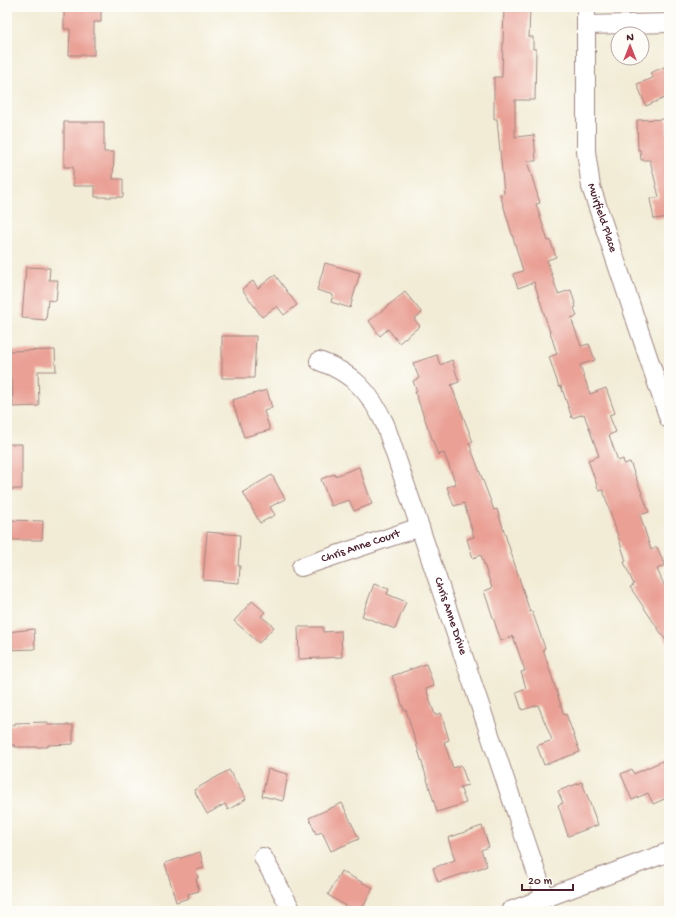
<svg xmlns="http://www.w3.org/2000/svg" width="676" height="918" font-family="'Gochi Hand',sans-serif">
<rect width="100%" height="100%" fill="#fdfcf7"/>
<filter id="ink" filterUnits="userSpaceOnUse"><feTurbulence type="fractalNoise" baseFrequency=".025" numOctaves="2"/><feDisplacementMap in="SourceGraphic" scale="8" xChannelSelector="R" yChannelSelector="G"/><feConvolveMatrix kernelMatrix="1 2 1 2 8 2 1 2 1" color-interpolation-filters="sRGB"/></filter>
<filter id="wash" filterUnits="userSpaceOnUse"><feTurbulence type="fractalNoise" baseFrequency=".012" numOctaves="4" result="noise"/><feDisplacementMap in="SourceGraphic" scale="16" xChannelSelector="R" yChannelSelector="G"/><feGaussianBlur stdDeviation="0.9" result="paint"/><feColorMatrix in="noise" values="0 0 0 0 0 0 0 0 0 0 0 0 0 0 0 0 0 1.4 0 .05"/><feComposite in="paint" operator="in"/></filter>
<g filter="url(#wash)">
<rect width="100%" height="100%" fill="#f2ecd6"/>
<g id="blocks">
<path fill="#eaa095" d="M64 7H101V22H94V55H69L70 29H64Z
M504 7H530L529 37H533V49H536L535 100H515V137L534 135 536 161H527L540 203 536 204 548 241 550 240 556 257 547 260 558 294 571 290 576 307 574 308 577 316 571 318 581 346 589 344 595 360 580 365 590 394 606 388 615 413 609 415 616 432 609 435 618 461 623 459 624 464 630 462 649 512 640 515 651 550 657 547 665 565 657 569 669 596V645L630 587 634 585 624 562 626 561 603 490 599 491 588 460 599 456 584 414 572 418 561 386 559 387 549 357 557 354 534 282 518 288 513 274 523 271 500 194 504 193 497 119H494V77H502Z
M669 65V96L646 106 637 84 653 78 650 73Z
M667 119 669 217 654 219 650 199 659 197 650 160H641L640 150H638L637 120Z
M64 122H104V152H114L113 179H123V197H95V186H73V167H64Z
M325 263 360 273 350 308 331 302 333 295 317 290Z
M26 267 50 268 49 280H58L56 301 48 300 46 320 22 318Z
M275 275 297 305 284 315 277 306 262 317 242 289 253 281 258 288Z
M405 292 422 313 414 319 420 326 399 343 388 329 380 336 369 321Z
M222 336H256L254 378H222Z
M55 350 56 371H38L39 406 13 407 12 379H7V351Z
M437 355 440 365 452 360 459 382 451 385 473 442 469 443 494 510 497 509 530 612 532 611 545 648 543 649 564 715 566 714 580 752 544 765 537 746 552 740 538 705 522 710 516 692 526 688 521 672 525 671 513 636 501 641 484 591 492 588 481 555 473 558 467 539 474 537 464 503 454 506 447 487 456 484 444 453 438 455 415 392H417L413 381 419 378 413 363Z
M267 390 272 408 264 411 270 430 244 437 232 400Z
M7 444H22V489H7Z
M359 467 372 504 354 511 349 500 331 506 321 479 334 474 335 476Z
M272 475 285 499 270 507 275 515 260 523 243 492Z
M7 520 43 521 42 540H7Z
M207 532 240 535 238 566H240L239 583 203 580Z
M374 584 389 589 387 594 406 602 395 629 362 616Z
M252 601 265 612 261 616 274 627 259 643 234 621Z
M298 627H323V632L341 631 342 657 299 659Z
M34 629 35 649 7 650V632Z
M426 664 434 686 426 689 435 715 441 713 449 740 444 742 453 768 461 765 468 785 460 787 466 803 437 812 406 710H404L392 676Z
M48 722V725H73V744L48 745V747H15V745H9V725H15V723Z
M669 758V797L653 804 648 793 632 800 621 774 632 769 634 774Z
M268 769 288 774 283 801 262 796Z
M229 770 246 799 228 810 225 804 207 814 194 790Z
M582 782 598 825 568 836 558 805 563 803 558 791Z
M342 803 359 839 331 851 322 832 316 834 309 818Z
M482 826 489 847 481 850 487 866 438 882 433 868 455 860 448 838Z
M200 852 204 868 196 870 198 878 196 879 199 891 188 894 189 898 176 902 165 863Z
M341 871 373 888 361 911H353L328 895Z"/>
</g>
</g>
<g filter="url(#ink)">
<use href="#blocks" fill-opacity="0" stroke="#9e8680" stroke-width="1"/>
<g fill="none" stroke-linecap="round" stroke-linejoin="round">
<g stroke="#9e8680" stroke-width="20">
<g id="street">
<path id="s1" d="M586 7V151L591 187 669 419"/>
<path d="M586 25 669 23"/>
<path id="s2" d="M319 361C353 373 370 392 385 424L545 898"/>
<path id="s3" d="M301 567 420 527"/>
<path d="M263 857 292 911"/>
<path d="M510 911 669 852"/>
</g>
</g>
<use href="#street" stroke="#fff" stroke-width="18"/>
</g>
</g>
<g text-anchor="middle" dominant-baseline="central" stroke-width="3" stroke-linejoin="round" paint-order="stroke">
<g font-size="12" fill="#4a1f2b" stroke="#fdfcf7">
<text stroke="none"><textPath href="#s1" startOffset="213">Muirfield Place</textPath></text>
<text stroke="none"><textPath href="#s3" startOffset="63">Chris Anne Court</textPath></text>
<text stroke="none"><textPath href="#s2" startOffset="297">Chris Anne Drive</textPath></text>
</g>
</g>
<rect width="676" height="918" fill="none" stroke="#fdfcf7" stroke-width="24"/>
<g transform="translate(630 46)"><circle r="19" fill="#fdfcf7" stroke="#b5a4a5"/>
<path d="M0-3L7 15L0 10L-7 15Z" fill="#d1495b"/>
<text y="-6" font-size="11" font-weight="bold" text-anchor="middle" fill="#4a1f2b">N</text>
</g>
<path d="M522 884v6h51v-6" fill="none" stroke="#4a1f2b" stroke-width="2"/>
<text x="528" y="884" font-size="12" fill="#4a1f2b" stroke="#fdfcf7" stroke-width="3" paint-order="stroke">20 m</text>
</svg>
